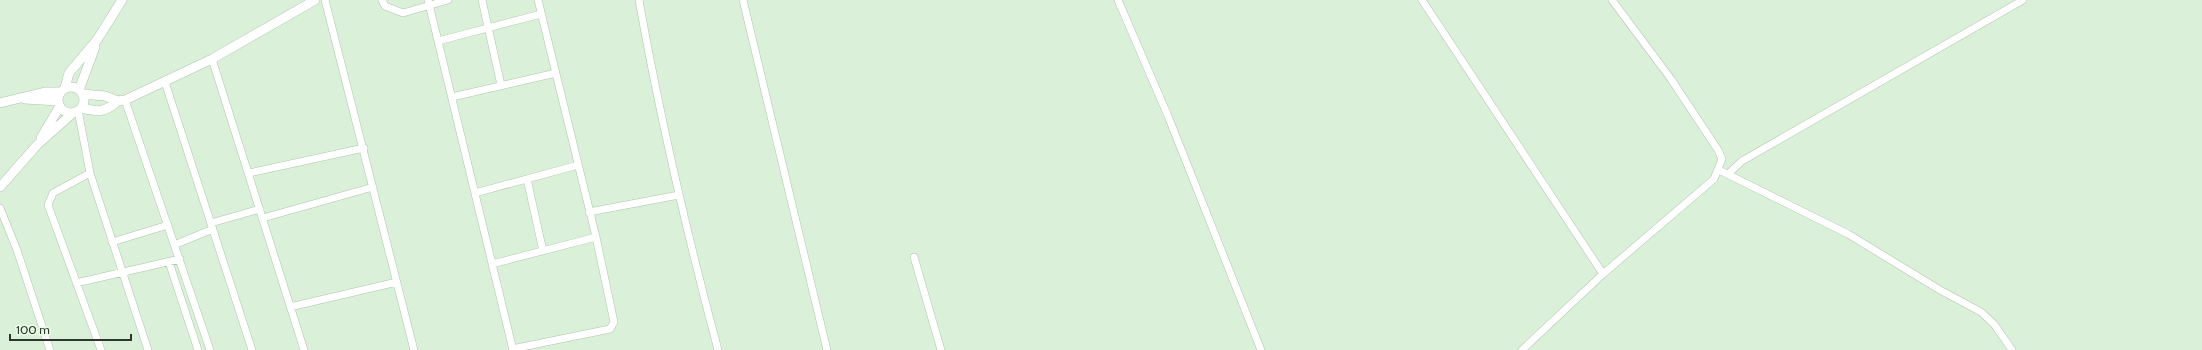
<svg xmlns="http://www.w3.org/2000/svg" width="2202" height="350" font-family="Cabin,sans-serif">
<rect width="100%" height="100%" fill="#daf0d8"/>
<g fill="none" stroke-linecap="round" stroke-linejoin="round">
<g stroke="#afc5ae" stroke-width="8">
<path id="minor" d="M325 0 414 350
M382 0 385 6 403 13 448 0
M428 0 513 350
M482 0 501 85
M639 0C660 118 687 234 718 350
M743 0 827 350
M1118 0 1168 116 1261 350
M1422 0 1603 274
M438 41 541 14
M212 59 304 350
M165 82 252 350
M452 97 556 73
M125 100 210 350
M78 110 90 173 148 350
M1719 170 1848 234 1940 290 1981 312 1994 324 2012 350
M90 173 53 193 48 205 101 350
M249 173 364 148
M1728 174 1742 161 2023 0
M527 179 543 251
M475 193 578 165
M0 208 17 250 50 350
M589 212 679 195
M263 218 373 187
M211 223 260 209
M112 242 168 225
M174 245 213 229
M914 257 941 350
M169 262 198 350
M492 264 596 237
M76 283 180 259
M290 307 397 282
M512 349 610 329 614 322 596 237 538 0
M1522 350 1603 274 1714 179 1722 159 1718 150 1671 79 1612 0"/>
</g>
<g stroke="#afc5ae" stroke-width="10">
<path id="tertiary" d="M58 100a13 13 0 1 1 26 0a13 13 0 1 1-26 0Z
M65 88 69 73 97 40 122 0
M79 90 95 47
M82 94 105 96 118 101 125 100 212 59 315 0
M25 99 58 101
M0 103 45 92H61
M81 108C99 112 104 113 118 101
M41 138 60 106
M0 187 37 145 74 112"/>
</g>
<use href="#minor" stroke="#fff" stroke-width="7"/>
<use href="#tertiary" stroke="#fff" stroke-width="9"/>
</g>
<path d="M10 334v6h121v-6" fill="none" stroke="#2e362d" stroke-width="2"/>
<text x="16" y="334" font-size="12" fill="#2e362d" stroke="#e7fde5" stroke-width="3" paint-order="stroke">100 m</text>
</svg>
